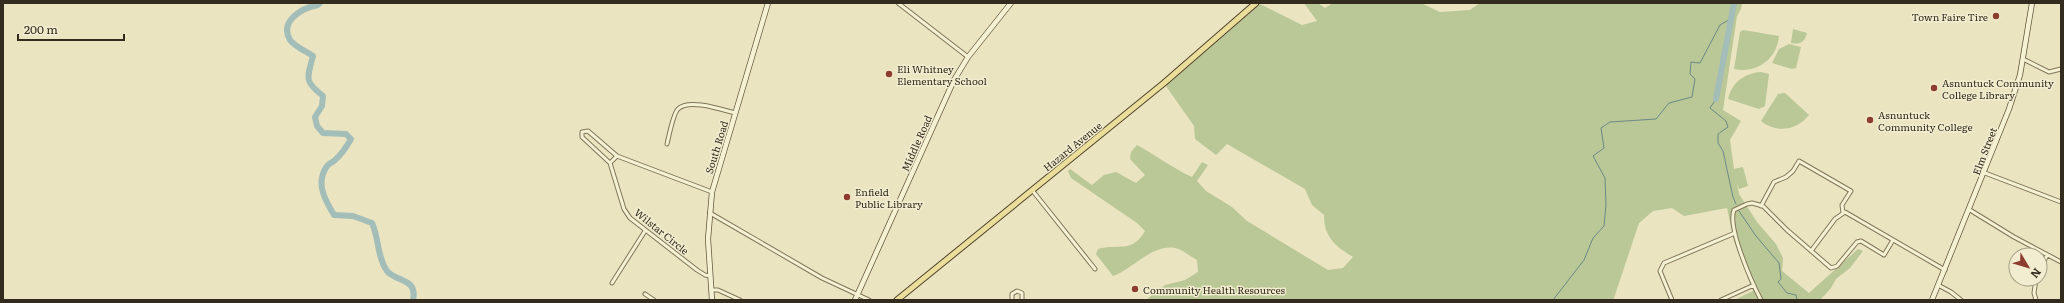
<svg xmlns="http://www.w3.org/2000/svg" width="2064" height="303" font-family="Literata,serif">
<rect width="100%" height="100%" fill="#eae4c1"/>
<path fill="#bac796" d="M1304 3H1318L1325 8 1333 3H1421L1440 12 1470 10 1480 3H1742L1741 9 1737 16 1723 110 1741 121 1730 140 1734 169 1743 167 1748 186 1739 189 1737 183 1739 194 1757 222 1776 244 1783 258 1782 271 1809 293 1858 249 1863 251 1850 268 1836 279 1831 288 1820 300H1734L1753 291 1734 241 1727 208 1684 216 1672 208 1653 211 1639 223 1614 298 1615 300H1146L1165 285 1185 280 1198 272 1197 260C1191 257 1182 249 1175 248 1152 244 1133 269 1113 276L1096 254 1098 249C1120 243 1131 254 1145 231L1137 223 1071 178 1068 171 1070 169 1092 185 1104 175 1116 172 1136 183 1145 175 1130 159 1131 152 1137 145C1156 155 1172 168 1192 177L1202 162 1208 165 1197 181 1206 191 1232 207 1247 221 1328 270 1343 268 1353 257C1335 246 1324 237 1324 215L1312 205 1305 189 1227 144 1216 155 1195 139 1194 126 1166 86 1260 4 1302 25 1317 21Z
M1793 29 1807 33C1805 42 1800 45 1791 43Z
M1743 30 1779 36C1777 59 1757 74 1734 69L1740 32Z
M1789 44 1801 47 1796 68 1792 69 1772 63 1779 49Z
M1761 72 1769 74 1765 106 1759 109 1728 99C1732 82 1745 73 1761 72Z
M1785 93 1809 115C1797 130 1777 134 1761 121L1778 94Z"/>
<g fill="none" stroke-linecap="round" stroke-linejoin="round">
<path stroke="#6b8987" stroke-width="1" d="M1716 99 1710 108 1726 121 1728 127 1718 134V143L1723 151 1733 197 1736 204
M1739 211 1756 236 1779 263 1781 279 1778 282 1787 293 1796 295 1797 300
M1553 300 1584 260 1593 238 1604 226 1606 205 1605 178 1593 156 1604 148 1601 128 1610 122 1656 119 1669 103 1692 97 1695 79 1690 74 1691 62 1700 63 1720 25 1732 18"/>
<path stroke="#a3bdb9" stroke-width="6" d="M320 3 318 5C302 8 279 21 290 40 294 46 307 52 313 56 307 79 304 81 323 96L322 106 315 117 317 126 323 133 346 134 351 139C347 146 341 155 334 161 332 162 329 164 327 166 315 183 325 200 334 215L353 216 372 223C379 238 377 257 387 271 396 282 418 278 413 300
M1716 99 1734 3"/>
<g stroke="#82755a" stroke-width="5">
<path id="street" d="M898 3 968 57
M2023 59 2049 72 2061 69
M667 144C669 136 673 114 678 109 689 98 723 110 735 113
M610 163 617 156
M1985 173 2061 202
M1032 190 1095 269
M1761 206 1774 182 1786 177 1793 171 1799 161 1851 191 1842 205 1843 213
M1970 210 2014 237 2061 262
M710 213 822 278 869 300
M1811 251 1835 219 1845 212 1945 270
M2040 270 2047 255
M710 276 705 275 697 270 630 218 624 209 610 163 582 137V132L588 131 617 156 712 192
M2036 279 2034 293 2036 300
M612 283 645 231
M1938 285 1951 292 1961 300
M712 290H718L740 300
M645 294 654 300
M1012 300V294L1017 291 1022 293V300
M1672 300 1660 271 1664 263 1735 233
M1721 300 1754 285
M1761 300C1752 283 1727 227 1734 210L1747 204 1752 203 1763 206 1787 230 1831 268 1837 266 1857 242 1861 241 1884 255 1893 240"/>
</g>
<g stroke="#63563d" stroke-width="6">
<path id="secondary" d="M712 300 708 239 712 192 768 3
M855 300 954 80 968 57 1011 3
M1932 300 2009 109 2020 75 2032 3"/>
</g>
<g stroke="#50432e" stroke-width="7">
<path id="primary" d="M897 300 1164 83 1256 3"/>
</g>
<use href="#street" stroke="#f5f1d3" stroke-width="3"/>
<use href="#secondary" stroke="#f5f1d3" stroke-width="4.5"/>
<use href="#primary" stroke="#ebde9b" stroke-width="5"/>
</g>
<g fill="#8c3d2f" stroke="#f2edd0" stroke-width="1.5">
<circle cx="1996" cy="16" r="4"/>
<circle cx="889" cy="74" r="4"/>
<circle cx="1934" cy="88" r="4"/>
<circle cx="1870" cy="120" r="4"/>
<circle cx="847" cy="197" r="4"/>
<circle cx="1135" cy="289" r="4"/>
</g>
<g text-anchor="middle" dominant-baseline="central" stroke-width="3" stroke-linejoin="round" paint-order="stroke">
<g font-size="10" fill="#332b1d" stroke="#f2edd0" text-anchor="start">
<text x="1988" y="16" text-anchor="end">Town Faire Tire</text>
<text x="897" y="68">Eli Whitney<tspan x="897" dy="12">Elementary School</tspan></text>
<text x="1942" y="82">Asnuntuck Community<tspan x="1942" dy="12">College Library</tspan></text>
<text x="1878" y="114">Asnuntuck<tspan x="1878" dy="12">Community College</tspan></text>
<text x="855" y="191">Enfield<tspan x="855" dy="12">Public Library</tspan></text>
<text x="1143" y="289">Community Health Resources</text>
</g>
<g font-size="10" fill="#332b1d" stroke="#f2edd0">
<text transform="translate(916 143) rotate(-66)">Middle Road</text>
<text transform="translate(1072 146) rotate(-39)">Hazard Avenue</text>
<text transform="translate(716 147) rotate(-73)">South Road</text>
<text transform="translate(1984 151) rotate(-69)">Elm Street</text>
<text transform="translate(662 231) rotate(39)">Wilstar Circle</text>
</g>
</g>
<rect width="2064" height="303" fill="none" stroke="#332b1d" stroke-width="8"/>
<g transform="translate(2028 267) rotate(128)"><circle r="19" fill="#f2edd0" stroke="#a69f88"/>
<path d="M0-3L7 15L0 10L-7 15Z" fill="#8c3d2f"/>
<text y="-6" font-size="11" font-weight="bold" text-anchor="middle" fill="#332b1d">N</text>
</g>
<path d="M18 34v6h106v-6" fill="none" stroke="#332b1d" stroke-width="2"/>
<text x="24" y="34" font-size="12" fill="#332b1d" stroke="#f2edd0" stroke-width="3" paint-order="stroke">200 m</text>
</svg>
